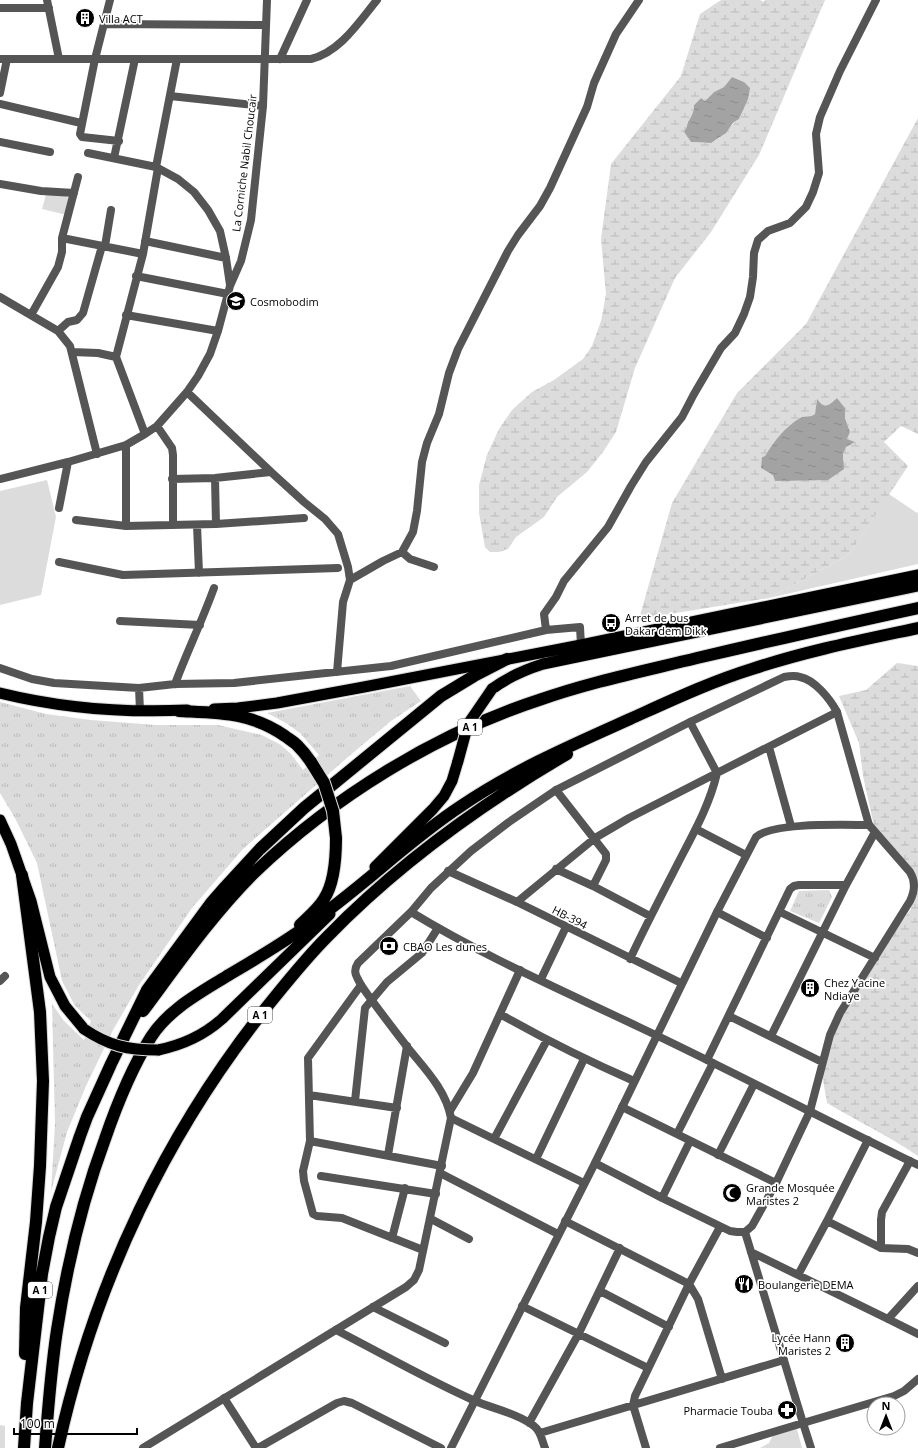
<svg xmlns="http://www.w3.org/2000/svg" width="918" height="1448" font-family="'Open Sans',sans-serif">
<defs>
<pattern id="wetland-marsh" width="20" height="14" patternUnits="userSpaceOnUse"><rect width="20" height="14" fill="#dcdcdc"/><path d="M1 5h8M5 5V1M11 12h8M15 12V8" fill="none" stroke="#bbb"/></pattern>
<pattern id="park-tufts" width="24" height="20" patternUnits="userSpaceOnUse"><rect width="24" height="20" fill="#dcdcdc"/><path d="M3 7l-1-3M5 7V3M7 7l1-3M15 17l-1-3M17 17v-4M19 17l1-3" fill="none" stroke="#bbb"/></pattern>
<pattern id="water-ripples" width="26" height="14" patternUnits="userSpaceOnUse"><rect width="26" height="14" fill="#a3a3a3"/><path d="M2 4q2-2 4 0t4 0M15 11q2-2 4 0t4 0" fill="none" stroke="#8b8b8b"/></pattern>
</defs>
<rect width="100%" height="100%" fill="#fff"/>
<path fill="#dcdcdc" d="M47 191 71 198 67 215 42 209Z
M47 480 56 517 41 595 0 605V491Z
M889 494 917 513 918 512V564L769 598 849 555Z
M0 1425 5 1426V1448H0Z
M797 1429 802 1448H760L769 1443 773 1435Z"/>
<path fill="url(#wetland-marsh)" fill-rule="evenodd" d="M721 0H760L764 2 765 0H825L759 155 711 232 675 278 635 368 616 432 603 452 587 472 557 497 544 517 516 537 508 549 499 552H490L485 547 479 513V485L487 455 499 429 512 410 532 392 554 380 583 359 592 346 601 321 606 294 601 239 611 164 681 76 700 14ZM732 77 744 82 739 119C729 126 723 139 711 142 706 144 697 142 691 142L684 132C687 129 687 125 688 122 692 115 694 112 694 105L701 98 705 101 714 92 724 87Z
M918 118V434L901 426 884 442 908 466 849 555 769 598 639 619 672 503 737 393 806 324ZM837 398 845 408V418L850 432 847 439 854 442 846 446 843 454 844 461 761 457 765 456C774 441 785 427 800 418 805 415 809 419 815 414L817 400C826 409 829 405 837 398Z
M897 663 918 666V1156C889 1136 857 1121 827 1103L822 1074 833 1033 845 1009 885 944 911 909 915 878 898 852 874 826 863 776 859 743 839 696 866 690Z"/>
<path fill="url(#park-tufts)" d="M410 686 421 701 391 721 348 757 243 849 192 908 139 985 113 1030 86 1086 67 1132 51 1192 55 1124 52 1004 64 1021 84 1040 91 1021 75 1006 62 981 37 863 15 818 0 793V702L46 714 91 720 156 725H218L262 735 281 745 291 754 303 770 319 755 300 733 286 723 267 713Z
M829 890 832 897 819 923 790 911 799 891Z"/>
<path fill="url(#water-ripples)" d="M732 77 744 82 750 88 748 99 739 119 733 123 726 133 711 143 691 142 684 132C687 128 687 125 688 122 692 115 694 112 694 105L701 98 705 101 714 92 724 87Z
M837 398 845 408V418L850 432 847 439 855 442 846 447 843 454 844 469 828 480 775 481 773 475 761 468 762 457 765 456C774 441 785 427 800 418 805 415 810 418 815 414L817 399C825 410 829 405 837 398Z"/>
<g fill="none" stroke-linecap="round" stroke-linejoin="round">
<g stroke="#dbdbdb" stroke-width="13">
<path id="trunk" d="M492 689C508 677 524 670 543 664L918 586
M0 693C61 708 123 713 187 710
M214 709 238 708 277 703 364 687 581 645 918 575
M0 820 11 844 31 901 50 977 65 1006 84 1029
M375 867 433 809 444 796 452 781 458 761
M158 1050C183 1045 203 1036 222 1019L330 914"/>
</g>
<g stroke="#dbdbdb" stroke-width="14">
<path id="motorway" d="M179 711C218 713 251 712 285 736 289 739 294 742 297 745 302 750 307 756 311 762
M22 875 40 1012 43 1081 40 1166 36 1222 26 1308 25 1354
M300 925C308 917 318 909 324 899 334 884 336 856 336 838
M143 1011C178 964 212 915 254 873 332 798 435 734 539 700 590 682 644 671 697 658 770 641 844 624 918 608
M24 1448 27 1403 42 1274 49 1237 56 1207 80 1136 87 1117 111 1064 147 990 211 903 225 887 260 849 304 808 441 696 474 676 507 659
M45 1448C48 1409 51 1369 57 1330 67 1265 82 1201 105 1139 117 1104 131 1069 151 1037 169 1009 200 993 227 976 254 960 280 945 305 927 360 890 406 842 461 806 514 770 572 745 630 719 670 701 710 682 752 669 806 651 862 640 918 628
M58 1448C94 1283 167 1129 274 998 291 977 308 956 327 937 397 865 480 805 567 754"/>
</g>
<path stroke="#555" stroke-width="8" d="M47 0 59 59
M110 0 95 59 80 134 82 137 119 141
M0 8H49
M104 24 266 25
M0 59H311C340 52 359 22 377 0
M280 59 307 0
M0 93 7 59
M170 96 263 106
M0 104 81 123
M0 142 50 152
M88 153 156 167 178 179 194 192 208 210 220 231 226 258 230 285
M114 158 135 59
M156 167 177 59
M0 184 41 191 74 193
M62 238 143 254
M145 241 226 258
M105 246 111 210
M136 276 228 294
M0 297 58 331 70 346 97 454
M31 315 58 267 62 252V238L78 177
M126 315 218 331
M58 331 68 322 77 320 83 313 102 246
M72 352 98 353 116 357
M187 392 271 472 304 502 325 519 338 534 348 567 350 580
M157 426 172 448 173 455V525
M145 434 116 357 143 254 158 168
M215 478 216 524
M0 479 68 462 126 445 145 434 157 426 187 392 198 376 210 354 218 331 230 286 241 261 251 220 263 106 267 0
M172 479 215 478 271 472
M59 508 68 462
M76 520 126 526V445
M197 525 199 573
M126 526 216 524 304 518
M402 552 413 532 417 511 422 462 427 443 439 414 449 373 458 349 508 251 518 235 540 206 550 188 587 107 594 83 616 34 639 0
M59 562 123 575 338 568
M120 621 200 625
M546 630 544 614 556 597 564 581 608 527 631 486 646 462 682 417 694 394 721 348 735 333 744 314 750 297 753 277 754 253 758 240 768 231 790 223 806 207 813 192 819 173 816 134 820 117 840 71 876 0
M0 668 32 679 54 683 139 688 175 684 234 683 391 666 546 630 580 627 581 645
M337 672 343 602 350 580 383 561 402 552 410 559 434 567
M175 684C187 652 202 621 214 588
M139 688 140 711
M769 747 791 826
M556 790 606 854V860L593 886
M696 829 746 855
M556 869 593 886 650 916
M448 871 517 902 681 983
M517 902 595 838 629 818 717 773 837 712
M717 912 767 938
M780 912 875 958
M630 959C644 929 659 900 674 871 690 839 709 808 717 773L690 722
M541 979 566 927
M0 981 5 976
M361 985 308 1058 310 1141 303 1171 304 1181 313 1214 317 1216 342 1218 423 1250
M500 1014C544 1039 588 1061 634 1081
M729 1016 822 1062
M771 1036 846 885 875 832
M707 1060 790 889 794 886 799 885H846
M309 1095 397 1108
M355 1101 365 1008 387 982 422 953 438 928
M622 1107 776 1183
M450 1111 473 1073 520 970
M451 1118 584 1183
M677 1134 713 1063
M494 1139 547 1040
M310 1141 442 1166
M388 1155 407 1046
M718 1155 754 1084
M536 1159 584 1059
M595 1163 662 1198 730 1231 737 1232H745L752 1226 776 1183 810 1111 830 1035 840 1013 910 901C915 891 916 882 910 872L869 825
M440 1173 558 1234
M321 1176 436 1194
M662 1198 690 1141
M431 1219 469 1239
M565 1221 689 1284 698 1299 722 1379
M827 1221 881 1248 908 1249 918 1253
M392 1238 405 1188
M881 1248V1220L882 1212 910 1161
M751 1252 888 1319 918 1334
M798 1275 827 1221 868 1140
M600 1291 669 1327
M522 1306 648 1368
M373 1307 445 1343
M888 1319 918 1286
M336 1330C381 1353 426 1379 473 1400 493 1409 517 1413 534 1426 541 1431 542 1441 545 1448
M224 1398 256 1448
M529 1423 579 1333 620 1248
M540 1433 784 1360
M258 1448 337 1403 344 1401 352 1403 441 1448
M646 1448 633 1405 635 1396 689 1284 720 1227
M720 1448 803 1423 745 1232"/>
<path stroke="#555" stroke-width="8" d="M411 912C485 957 564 991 641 1028 734 1072 825 1120 918 1165
M143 1448 406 1287 414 1280 419 1270 451 1118C446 1090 425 1069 408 1048 392 1027 376 1007 361 985 357 977 352 972 358 963L411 912 431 888 471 851 509 822 556 790 690 722 784 677C789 676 795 675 800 677 815 680 830 699 837 712L869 825C844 825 773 822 756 837L717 912 595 1163 451 1448
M811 1448 803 1423 894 1396 904 1391 918 1379"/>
<use href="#trunk" stroke="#000" stroke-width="11"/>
<use href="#motorway" stroke="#000" stroke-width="12"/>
<g stroke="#dbdbdb" stroke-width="13" stroke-linecap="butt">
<path id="trunk-bridge" d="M458 761 468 724 492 689
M84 1029C109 1046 128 1050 158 1050"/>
</g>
<g stroke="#dbdbdb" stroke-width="14" stroke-linecap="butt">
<path id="motorway-bridge" d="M311 762 324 783 333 811 336 838"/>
</g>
<use href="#trunk-bridge" stroke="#000" stroke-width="11"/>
<use href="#motorway-bridge" stroke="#000" stroke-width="12"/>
</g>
<defs>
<g id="building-disc" transform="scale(1)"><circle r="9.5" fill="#000" stroke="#fff"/><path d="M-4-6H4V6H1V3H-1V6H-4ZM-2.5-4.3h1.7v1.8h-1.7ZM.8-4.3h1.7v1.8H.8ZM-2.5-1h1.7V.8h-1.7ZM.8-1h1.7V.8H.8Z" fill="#fff"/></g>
<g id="school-disc" transform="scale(1)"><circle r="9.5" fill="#000" stroke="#fff"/><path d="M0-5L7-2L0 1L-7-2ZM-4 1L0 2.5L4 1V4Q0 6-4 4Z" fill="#fff"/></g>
<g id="bus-disc" transform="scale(1)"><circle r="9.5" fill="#000" stroke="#fff"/><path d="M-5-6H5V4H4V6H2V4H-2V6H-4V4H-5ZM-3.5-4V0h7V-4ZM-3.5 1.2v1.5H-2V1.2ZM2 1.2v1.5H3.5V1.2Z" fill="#fff"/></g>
<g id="bank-disc" transform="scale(1)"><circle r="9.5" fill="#000" stroke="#fff"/><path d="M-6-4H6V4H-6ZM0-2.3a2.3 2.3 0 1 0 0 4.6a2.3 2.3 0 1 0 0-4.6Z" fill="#fff"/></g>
<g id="mosque-disc" transform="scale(1)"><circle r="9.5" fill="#000" stroke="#fff"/><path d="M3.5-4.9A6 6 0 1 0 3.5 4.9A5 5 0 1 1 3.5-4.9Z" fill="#fff"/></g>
<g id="restaurant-disc" transform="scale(1)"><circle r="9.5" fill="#000" stroke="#fff"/><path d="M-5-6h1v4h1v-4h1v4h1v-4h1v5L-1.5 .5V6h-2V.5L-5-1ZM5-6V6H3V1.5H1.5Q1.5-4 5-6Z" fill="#fff"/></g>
<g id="pharmacy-disc" transform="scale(1)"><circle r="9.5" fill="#000" stroke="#fff"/><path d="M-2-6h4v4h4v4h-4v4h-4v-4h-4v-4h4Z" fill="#fff"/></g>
</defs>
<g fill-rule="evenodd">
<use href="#building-disc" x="85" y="18"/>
<use href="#school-disc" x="236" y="301"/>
<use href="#bus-disc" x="611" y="623"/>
<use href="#bank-disc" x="389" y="946"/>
<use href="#building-disc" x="810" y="988"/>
<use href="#mosque-disc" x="732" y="1193"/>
<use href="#restaurant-disc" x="744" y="1284"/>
<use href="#building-disc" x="845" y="1343"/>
<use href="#pharmacy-disc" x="787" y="1410"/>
</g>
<g text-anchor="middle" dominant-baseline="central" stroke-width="3.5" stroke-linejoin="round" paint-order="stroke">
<g fill="#fff" stroke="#4c4c4c" stroke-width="1">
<rect x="458" y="719" width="24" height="16" rx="3"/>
<rect x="248" y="1007" width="24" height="16" rx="3"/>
<rect x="28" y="1282" width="24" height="16" rx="3"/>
</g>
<g font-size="10" font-weight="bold" fill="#000">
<text x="470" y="727">A 1</text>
<text x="260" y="1015">A 1</text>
<text x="40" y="1290">A 1</text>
</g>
<g font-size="11" fill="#000" stroke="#fff" text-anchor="start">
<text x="99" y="18">Villa ACT</text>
<text x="250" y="301">Cosmobodim</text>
<text x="625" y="617">Arret de bus<tspan x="625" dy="13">Dakar dem Dikk</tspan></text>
<text x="403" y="946">CBAO Les dunes</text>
<text x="824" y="982">Chez Yacine<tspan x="824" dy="13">Ndiaye</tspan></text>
<text x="746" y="1187">Grande Mosquée<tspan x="746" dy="13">Maristes 2</tspan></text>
<text x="758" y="1284">Boulangerie DEMA</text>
<text x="831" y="1337" text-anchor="end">Lycée Hann<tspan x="831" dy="13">Maristes 2</tspan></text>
<text x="773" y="1410" text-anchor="end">Pharmacie Touba</text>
</g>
<g font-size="11" fill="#000" stroke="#fff">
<text transform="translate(244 163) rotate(-83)">La Corniche Nabil Choucair</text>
<text transform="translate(570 917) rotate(27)">HB-394</text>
</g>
</g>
<g transform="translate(886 1416)"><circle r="19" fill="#ffffff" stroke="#999999"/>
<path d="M0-3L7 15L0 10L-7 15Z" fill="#000000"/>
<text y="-6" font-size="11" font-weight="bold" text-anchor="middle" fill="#000000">N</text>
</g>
<path d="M14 1428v6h123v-6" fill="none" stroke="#000000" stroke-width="2"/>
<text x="20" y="1428" font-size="12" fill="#000000" stroke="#ffffff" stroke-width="3" paint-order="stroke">100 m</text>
</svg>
